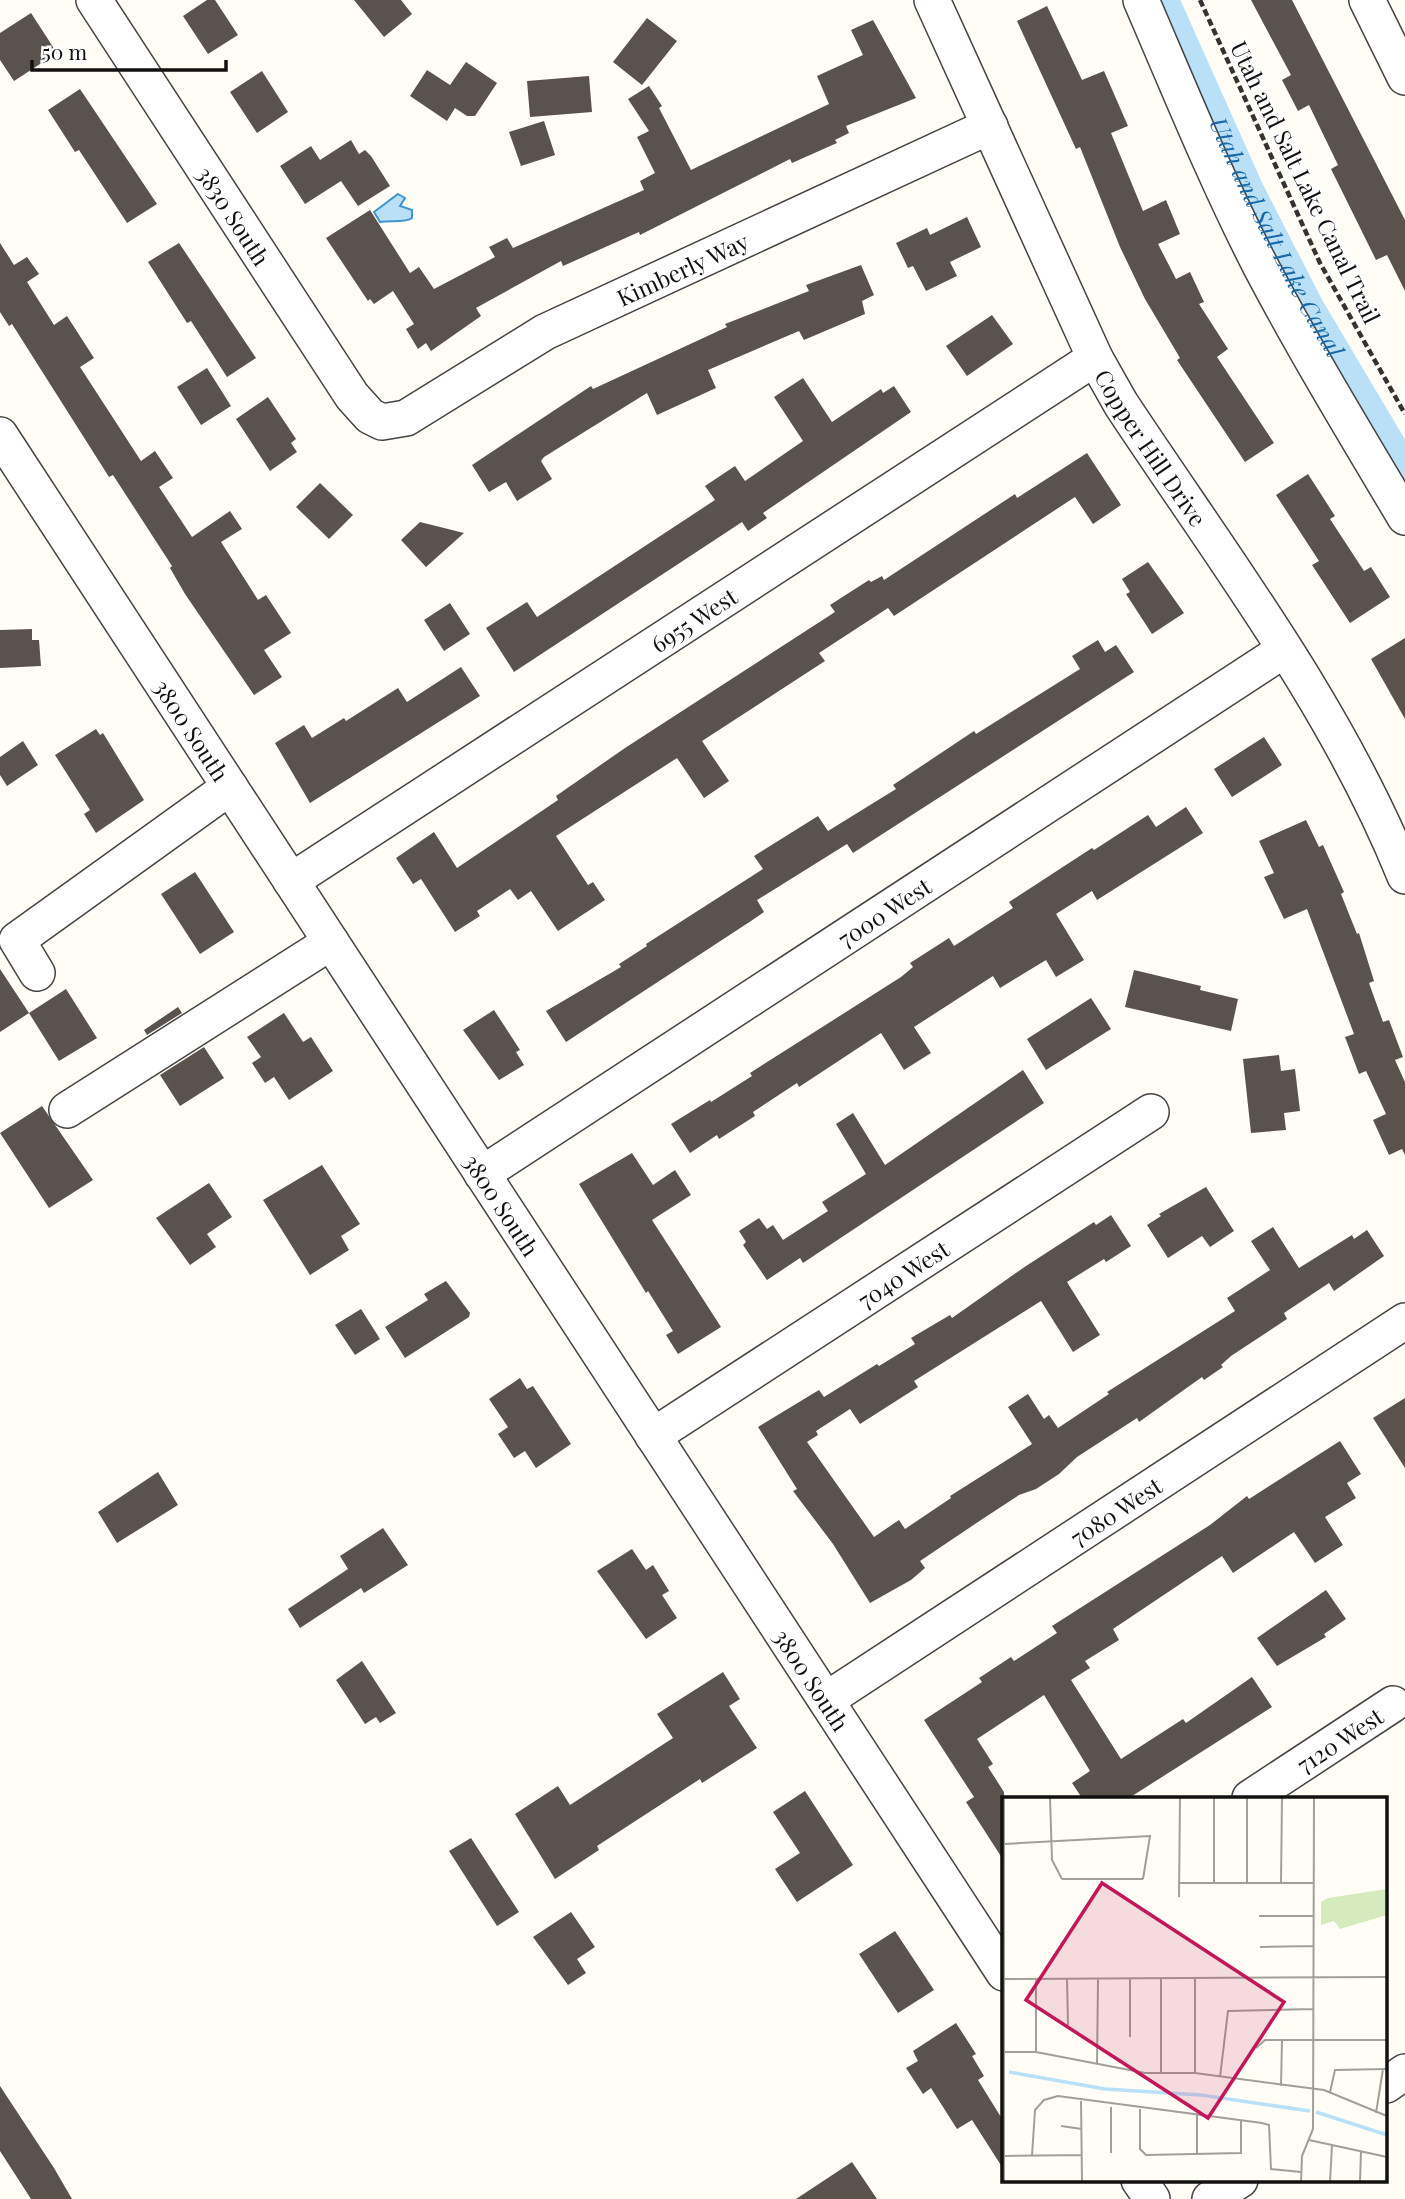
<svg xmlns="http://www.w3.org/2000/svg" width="1405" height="2199" font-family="'Playfair Display',serif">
<rect width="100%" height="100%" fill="#fffdf5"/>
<path fill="#b9e0f7" stroke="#3f96cf" stroke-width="2" d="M398 194 405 198 400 206 412 210V218C406 223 390 220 380 222L374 212Z"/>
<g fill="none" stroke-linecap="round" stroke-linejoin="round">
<path stroke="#b9e0f7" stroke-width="28" id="s1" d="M1165 0 1250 190 1310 307 1405 467"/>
</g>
<path fill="#5a524d" d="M207 0H215L238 35 208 54 183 16Z
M354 0H401L412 14 384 37Z
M1251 0H1292L1405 220V291L1387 255 1376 260 1331 169 1338 165 1309 105 1298 111 1282 80 1291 75Z
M1047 6 1082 80 1104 71 1128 126 1111 133 1143 211 1166 200 1180 234 1158 244 1176 279 1190 272 1204 302 1199 304 1228 349 1217 357 1274 443 1245 462 1177 360 1180 358 1145 299 1120 247 1080 147 1076 149 1017 21Z
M31 13 57 53 14 81 0 60V33Z
M647 18 677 41 642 85 613 62Z
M873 20 916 98 846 126 849 133 835 140 837 143 792 163 790 159 640 235 639 232 563 266 561 261 476 308 481 316 431 351 426 343 418 349 406 329 414 324 393 291 374 304 370 299 368 301 326 238 370 210 410 273 419 267 434 289 495 257 489 247 507 238 513 248 644 190 640 181 655 173 637 137 649 131 628 99 649 86 662 106 659 108 691 170 829 104 817 76 863 55 851 30Z
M466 62 497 83 475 116H467L455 108 447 121 410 96 427 70 450 85Z
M262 71 288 112 257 133 230 92Z
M589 76 592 112 530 117 527 81Z
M80 89 157 204 127 223 79 150 75 152 48 110Z
M544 121 555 155 521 166 509 132Z
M351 140 359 154 365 150 371 156 390 186 358 206 341 181 305 204 280 166 311 146 320 160Z
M967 217 981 247 950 262 957 276 926 291 913 266 908 268 896 243 927 228 930 235Z
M0 243 14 265 27 257 39 274 27 282 54 325 67 316 94 358 80 367 141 461 155 451 173 478 159 487 192 537 230 511 242 529 221 542 258 600 266 595 291 633 264 650 282 677 254 695 185 594 170 568 172 566 113 475 109 477 12 324 9 326 0 312Z
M179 243 256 358 227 377 191 321 187 323 148 262Z
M861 265 874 295 862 301 865 314 804 340 799 331 708 370 716 388 657 415 647 393 544 457 541 461 552 479 517 501 506 482 489 492 472 465 591 386 593 389 727 327 725 324 809 291 806 285Z
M992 315 1013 344 967 376 946 346Z
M207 368 231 406 201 425 177 387Z
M803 378 832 422 881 389 883 393 894 386 911 412 763 513 767 518 748 531 742 522 514 672 486 628 527 602 537 617 715 500 705 486 735 466 745 481 803 441 774 397Z
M268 397 296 439 291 443 297 452 270 471 236 419Z
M1087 453 1121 505 1093 524 1075 497 894 616 888 608 819 653 825 661 702 741 729 781 704 798 677 758 556 836 588 885 593 882 605 900 558 931 531 891 518 900 510 889 477 911 480 916 455 932 421 879 413 884 396 858 434 832 457 868 558 800 556 796 625 748 835 612 830 605 869 580 871 582 882 576 884 580 1015 494 1017 498Z
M1308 474 1335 516 1330 519 1364 571 1371 567 1390 597 1350 623 1312 565 1319 561 1276 495Z
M320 483 353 515 329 539 296 507Z
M420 522 464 533 426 567 401 540Z
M1148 562 1184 613 1152 634 1126 594 1130 592 1122 579Z
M450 603 470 634 444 651 424 620Z
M32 629V640H39L41 666 0 668V630Z
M1405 638V719L1371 659Z
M1098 640 1105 652 1116 645 1134 672 853 853 847 844 757 900 764 912 751 921 566 1042 546 1011 621 967 619 964 647 946 646 944 763 869 754 856 818 816 828 831 896 789 893 785 974 731 976 734 1080 669 1072 656Z
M461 667 480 696 310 803 275 743 304 725 312 738 344 718 346 721 398 688 407 702Z
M96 729 100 735 103 733 144 800 96 833 84 814 90 810 55 755Z
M1264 737 1282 765 1232 797 1214 769Z
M23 741 38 765 7 786 0 775V757Z
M1186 807 1203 833 1097 900 1092 891 1056 914 1084 960 1056 977 1046 960 1000 988 993 976 914 1027 931 1053 904 1070 881 1033 799 1087 797 1083 753 1112 755 1116 719 1139 717 1135 690 1153 671 1124 710 1100 711 1102 752 1076 750 1073 901 977 913 967 910 963 949 938 954 946 1013 908 1009 902 1092 848 1094 850 1148 815 1156 827Z
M1306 820 1319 847 1323 845 1344 892 1341 894 1357 934 1359 933 1374 981 1369 983 1383 1022 1389 1020 1403 1057 1395 1060 1405 1082V1155L1402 1149 1389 1155 1373 1120 1386 1114 1366 1071 1359 1074 1345 1037 1354 1034 1307 909 1284 919 1264 877 1274 873 1259 841Z
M195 872 234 932 200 954 161 894Z
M0 969 29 1013 66 989 97 1038 59 1061 29 1013 0 1032Z
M1134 970 1201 986 1200 990 1238 999 1231 1031 1125 1007Z
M1091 998 1111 1029 1046 1070 1027 1039Z
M178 1007 182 1013 147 1035 144 1030Z
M494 1010 520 1050 516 1052 524 1065 499 1080 463 1030Z
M284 1013 303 1042 311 1037 333 1071 289 1100 274 1077 265 1083 252 1063 261 1057 247 1037Z
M204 1047 224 1078 180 1106 160 1075Z
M1279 1055 1281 1071 1295 1069 1300 1111 1284 1113 1286 1130 1251 1133 1243 1059Z
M1023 1070 1044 1103 827 1247 803 1263 800 1258 767 1280 743 1245 746 1242 739 1231 759 1218 767 1229 773 1225 783 1240 828 1211 822 1202 866 1174 836 1124 853 1113 885 1165Z
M42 1106 93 1180 49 1208 0 1133Z
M632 1153 653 1185 675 1170 691 1195 652 1220 721 1327 678 1354 666 1335 673 1331 648 1291 646 1293 579 1184Z
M322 1165 360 1224 341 1236 349 1250 310 1275 263 1200Z
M209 1183 232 1217 207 1234 216 1247 190 1265 156 1218Z
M1206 1187 1234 1231 1210 1247 1202 1236 1168 1258 1147 1225 1161 1216 1159 1214Z
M1111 1215 1131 1246 1106 1262 1104 1259 1067 1282 1100 1335 1073 1352 1041 1301 914 1381 918 1387 860 1424 850 1409 816 1431 818 1435 807 1442 874 1537 899 1520 905 1529 951 1498 950 1496 1032 1444 1008 1407 1028 1394 1044 1419 1049 1415 1058 1428 1109 1394 1107 1392 1235 1311 1227 1298 1270 1270 1251 1241 1273 1227 1299 1268 1352 1235 1354 1239 1367 1230 1384 1256 1334 1291 1329 1283 1284 1313 1287 1319 1231 1356 1221 1365 1223 1367 1204 1380 1202 1377 1139 1422 1137 1418 1077 1457 1059 1474 1036 1489 1019 1495 981 1520 920 1561 925 1568 911 1580 870 1603 833 1544 793 1491 797 1489 758 1427 819 1390 824 1397 877 1364 879 1366 915 1344 911 1338 950 1315 952 1318 1026 1266 1094 1222 1096 1225Z
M446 1281 470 1313 469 1317 405 1358 385 1327 428 1300 424 1294Z
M361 1309 380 1339 355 1355 335 1325Z
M520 1378 527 1389 533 1386 571 1444 536 1468 525 1451 514 1458 498 1434 508 1427 489 1399Z
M1405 1398V1468L1373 1418Z
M1340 1441 1361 1474 1347 1483 1356 1498 1325 1517 1343 1545 1315 1563 1294 1532 1233 1573 1222 1556 1113 1629 1119 1640 1085 1661 1090 1668 1071 1680 1121 1759 1183 1719 1186 1723 1252 1677 1272 1707 1129 1798H1082L1072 1783 1090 1771 1044 1695 977 1739 993 1764 988 1767 1004 1792V1861L966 1802 974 1797 924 1720 982 1682 979 1678 1011 1657 1014 1661 1057 1633 1052 1626 1210 1525 1247 1496 1249 1499Z
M158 1472 178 1505 117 1543 98 1512Z
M383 1528 408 1565 364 1593 361 1588 300 1628 288 1609 348 1569 340 1556Z
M632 1549 646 1570 653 1565 669 1591 662 1595 677 1618 646 1639 597 1571Z
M1326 1590 1346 1619 1324 1634 1326 1637 1277 1666 1257 1638Z
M362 1661 396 1713 380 1723 376 1717 365 1724 336 1680Z
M723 1672 740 1699 729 1706 757 1748 702 1783 700 1779 597 1846 599 1850 555 1879 515 1814 558 1786 570 1805 673 1738 657 1714Z
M805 1791 853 1865 797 1902 775 1869 800 1853 773 1812Z
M471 1838 519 1912 497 1926 449 1851Z
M571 1912 595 1947 577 1959 586 1973 568 1985 533 1937Z
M895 1931 934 1990 898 2013 859 1954Z
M956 2023 976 2054 972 2056 984 2076 978 2080 1004 2122V2170L972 2120 957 2129 931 2088 923 2094 906 2068 918 2061 913 2051Z
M0 2086 54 2168 72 2199H31L0 2151Z
M852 2162 877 2199H796Z"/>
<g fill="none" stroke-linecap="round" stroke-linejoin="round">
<g stroke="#444" stroke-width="38">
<g id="minor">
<path id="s2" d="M94 0 352 396 370 416 382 422 406 418 545 332 990 126"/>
<path id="s3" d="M932 0 1095 358 1121 404C1222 557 1336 705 1405 876"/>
<path d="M1141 0C1179 88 1215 177 1259 263 1304 349 1355 433 1405 517"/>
<path d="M1367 0 1405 77"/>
<path id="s4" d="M0 435 1004 1973"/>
<path id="s5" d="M291 881 1095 358"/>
<path d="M37 973 17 940 230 787"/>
<path d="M67 1110 331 942"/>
<path id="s6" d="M482 1174 1284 650"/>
<path id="s7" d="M653 1436 1151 1112"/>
<path id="s8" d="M826 1700 1405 1321"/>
<path id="s9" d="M1250 1798 1393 1704"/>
<path d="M1386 2085 1405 2072"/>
<path d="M1139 2180 1152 2199"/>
<path d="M1210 2199 1240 2180"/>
</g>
</g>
<path stroke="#333" stroke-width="4.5" stroke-dasharray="7 3.5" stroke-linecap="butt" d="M1200 0 1320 263 1405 414"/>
<use href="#minor" stroke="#fff" stroke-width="35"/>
</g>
<g text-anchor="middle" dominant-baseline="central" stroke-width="7" stroke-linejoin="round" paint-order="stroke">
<g font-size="23" fill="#111" stroke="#fff">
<text transform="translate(1306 182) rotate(64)">Utah and Salt Lake Canal Trail</text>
<text stroke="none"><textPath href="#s2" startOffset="257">3830 South</textPath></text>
<text stroke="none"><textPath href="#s2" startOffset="852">Kimberly Way</textPath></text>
<text stroke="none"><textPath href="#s3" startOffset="499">Copper Hill Drive</textPath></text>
<text stroke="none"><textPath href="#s5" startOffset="480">6955 West</textPath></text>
<text stroke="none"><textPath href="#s4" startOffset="352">3800 South</textPath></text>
<text stroke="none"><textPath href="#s6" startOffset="480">7000 West</textPath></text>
<text stroke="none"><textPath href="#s4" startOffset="919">3800 South</textPath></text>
<text stroke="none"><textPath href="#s7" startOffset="298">7040 West</textPath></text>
<text stroke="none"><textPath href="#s8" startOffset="346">7080 West</textPath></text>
<text stroke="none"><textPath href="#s4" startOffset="1486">3800 South</textPath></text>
<text stroke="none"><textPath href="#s9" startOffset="107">7120 West</textPath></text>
</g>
<g font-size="24" font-style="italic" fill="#1768a6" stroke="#fff">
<text stroke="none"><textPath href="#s1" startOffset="262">Utah and Salt Lake Canal</textPath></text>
</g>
</g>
<g transform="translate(1002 1797)">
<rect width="385" height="385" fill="#fffdf5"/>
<path d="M385 92V118L338 132 332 124 319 128V105L326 101Z" fill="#d5ebbd"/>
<path fill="none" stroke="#b9e0f7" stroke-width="3.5" d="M7 275 103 292 199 298 308 314M314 315 385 338"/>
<path fill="none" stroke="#a09f9a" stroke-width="2" d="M48 0 50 63 60 82M212 0V86M245 0V86M2 47 148 39 141 82M60 82H141M177 86H312M279 86 280 0M177 100 178 0M257 119H311M258 150 311 149M193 181V276M1 182 385 180M34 182V255M65 182 66 228M128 182V240M159 182V276M254 251 263 243H385M1 255H34L143 276H193L322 293 385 319M95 267 96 182M218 280 226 214 311 212M279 289 280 243M328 295 333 273 385 272M79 304 80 385M109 310V356M138 312V352L144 358 239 356V323M374 316 381 272M195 317V357M59 329 80 332M307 343 385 360M2 359 80 358M30 359 33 313 42 303 56 299 260 326 267 328 269 372 299 375M2 385V0M299 385 300 359 311 332 312 0M328 385 330 348M358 385 359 354"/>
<path fill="#c2185b" fill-opacity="0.15" stroke="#c2185b" stroke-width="3.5" d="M100 86 282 205 206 321 24 203Z"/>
<rect width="385" height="385" fill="none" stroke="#111" stroke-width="3.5"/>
</g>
<path d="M32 60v10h194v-10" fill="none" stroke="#111111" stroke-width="3.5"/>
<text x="42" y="60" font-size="21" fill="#111111" stroke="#ffffff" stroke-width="5" paint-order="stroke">50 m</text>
</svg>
